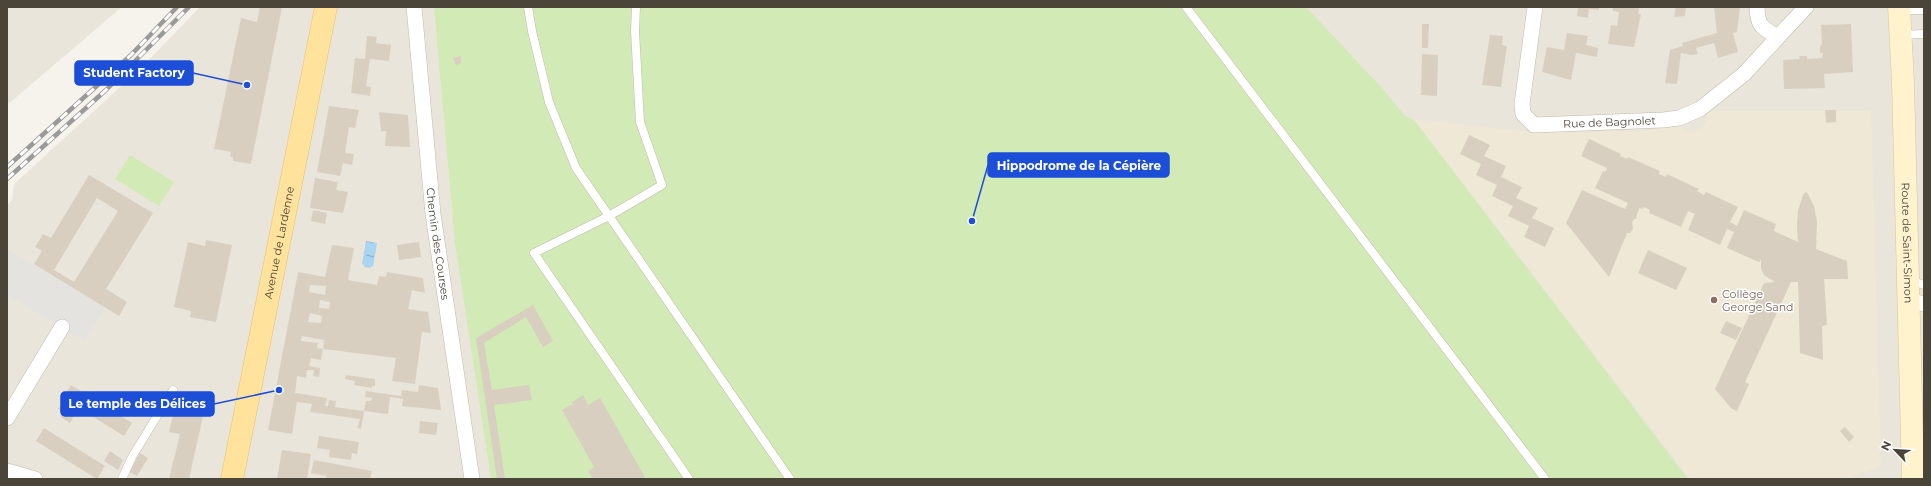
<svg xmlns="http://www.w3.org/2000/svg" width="1931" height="486" font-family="Montserrat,sans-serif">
<defs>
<pattern id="water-ripples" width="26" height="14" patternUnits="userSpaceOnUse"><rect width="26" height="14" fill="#a9d4f2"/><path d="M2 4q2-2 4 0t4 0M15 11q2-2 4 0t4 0" fill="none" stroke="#8caec5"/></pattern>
</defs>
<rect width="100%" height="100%" fill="#f6f3ec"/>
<path fill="#eae5da" d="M7 7H122L7 105Z
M200 7H1924V479H7V205L12 200 14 184 139 70Z"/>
<path fill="#efe8d6" d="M1708 111H1871L1881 466 1847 479H1690L1414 119 1537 133 1646 131 1680 126 1691 133 1704 126Z"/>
<path fill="#d2eab5" d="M434 7H1306L1382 88 1405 116 1414 120 1688 479H491L455 243Z
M130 155 174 182 159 206 115 179Z"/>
<path fill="#e5e3e0" d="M7 249 105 307 85 341 7 295Z"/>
<path fill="url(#water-ripples)" d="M366 241 377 243 373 267 371 266V268L364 267V265L362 264Z"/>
<path fill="#d8cfc1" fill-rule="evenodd" d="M260 7H282L251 164 233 161V157H230L231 152 214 149 241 18 257 22Z
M1578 7H1599V10L1589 9 1588 18 1577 16Z
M1613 7H1639L1638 14H1641L1634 47 1608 44 1611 25 1617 26 1619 12 1613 11Z
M1676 7H1686L1685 16 1674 17Z
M1714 7H1740L1737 32 1733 33 1738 52 1718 58 1714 43 1696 48 1698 54 1691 55 1681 53 1677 84 1665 83 1670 50 1683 46 1682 43 1717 33Z
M1422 24H1429L1428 48H1422Z
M1851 24 1853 72 1824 74 1825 88 1784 89 1783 60 1800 59 1799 56H1807V59L1822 58 1823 53H1820V46L1822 45 1821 25Z
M1567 33 1588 36 1586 45 1598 48 1597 57 1576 53 1571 80 1542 72 1547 47 1564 50Z
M1490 35 1503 36 1502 45 1507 46 1501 87 1482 85Z
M367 36 377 37 376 43 391 45 389 61 370 59 366 86 371 87 370 96 351 93 355 58 365 59Z
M1422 54 1438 55 1437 96 1421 95Z
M461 56V63L456 65 453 58Z
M329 106 359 110 355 128 349 127 345 153 354 154 352 165 343 163 340 176 317 172Z
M1825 110H1836V122L1826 123Z
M379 112 408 115 410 147 385 146 386 131H381Z
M1469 135 1490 145 1484 156 1506 166 1501 177 1522 187 1516 198 1538 208 1532 218 1554 228 1545 247 1524 237 1529 226 1508 216 1513 206 1492 196 1497 185 1476 175 1481 164 1460 154Z
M1589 139 1621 154 1620 156 1627 159 1628 157 1660 171 1659 174 1666 177 1667 174 1699 189 1697 191 1704 195 1706 192 1738 207 1730 222 1737 226 1744 210 1776 224 1774 231 1798 242 1797 227 1798 211 1803 195 1806 192 1808 194 1814 206 1817 222 1816 249 1847 261 1848 279H1824L1827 325 1822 326 1823 360 1800 353 1798 282H1791L1745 382 1749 384 1737 411 1732 409 1715 389 1764 283 1775 282 1764 275 1761 268V259L1759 262 1727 248 1734 232 1727 229 1720 245 1688 230 1695 214 1688 211 1681 227 1649 213 1650 210 1644 207 1642 209 1639 208 1636 219H1634L1632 222 1633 229 1630 233H1627L1609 277 1566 223 1582 190 1625 209 1628 203 1595 188 1603 171 1605 172 1607 168 1581 156Z
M89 175 153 213 106 289 127 302 119 316 34 264 42 251 35 247 43 234 51 238ZM97 198 118 211 74 282 54 270Z
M315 178 338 182 336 190 348 192 343 213 310 208Z
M313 210 327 213 325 224 311 221Z
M206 240 232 245 216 322 190 317 191 311 174 307 188 242 205 246Z
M419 242 421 257 399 260 397 245Z
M332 245 354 248 348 280 377 285 379 276 386 277 387 272 423 278 425 293 412 290 408 309 428 312 431 333 422 332 415 384 392 381 396 358 323 349 324 340 302 336 301 341 318 343 317 348 323 349 321 360 311 358 309 366 320 368 319 377 313 376 314 370H307L306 378 297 376 295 393 327 398 325 406H328L329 400 336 401 335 407 364 411 361 429 357 428 360 419 310 412 312 404 297 402 292 434 268 430 298 272 325 277ZM310 285 326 286 325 295 309 292ZM320 300 330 302 329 309 319 308ZM310 313 322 316 321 323 308 322Z
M1648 250 1687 268 1676 290 1638 273Z
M533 305 553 341 543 347 526 317 484 343 492 390 529 385 532 400 494 405 505 479H497L476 338Z
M1726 321 1742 328 1736 340 1720 333Z
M346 375 375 379V386H372V388L354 385 355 381 345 379Z
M71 385 132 423 124 436 63 398Z
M419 385 438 388 441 410 402 406 403 399 390 397 388 414 364 411 366 401H371L372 398 365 397 366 391 401 396 402 390 418 392Z
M583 395 588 405 600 398 646 479H593L588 471 594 467 562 410 573 404 572 402Z
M177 397 206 403 189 479H169L180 434 169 432Z
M61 405 75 414 70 423 60 417 63 413 58 409Z
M420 421 438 423 436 435 419 433Z
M1845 427 1854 437 1849 442 1840 431Z
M44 428 105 466 97 479 36 441Z
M319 436 359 442 357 454 352 453 351 460 329 457 330 450 317 448Z
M282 450 311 454 307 479H277Z
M110 451 123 460 118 470 104 461Z
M140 453 148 458 137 476 129 472Z
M314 460 372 471 370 479H326L327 472 326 476 311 473Z"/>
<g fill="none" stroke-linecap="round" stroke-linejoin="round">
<g stroke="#c2bbae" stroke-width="9">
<path id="lane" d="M528 7 532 31 549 102 576 168 790 479
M636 7 635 31 640 122 662 185 609 216 534 253 689 479
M1186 7 1545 479
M1900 10H1924
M1901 35 1924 34
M1910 280 1924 285
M122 479 132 457 173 390"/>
</g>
<g stroke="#c2bbae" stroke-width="16">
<g id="street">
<path id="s1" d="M414 7 433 214 472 479"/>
<path id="s2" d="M1535 7 1522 104 1523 114 1534 125 1663 120 1679 118 1700 109 1744 74 1778 37"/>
<path d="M1757 7C1758 27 1761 27 1778 37L1806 7"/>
<path d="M1908 300 1924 304"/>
<path d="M7 418 62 327"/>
<path d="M7 471 35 479"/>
</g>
</g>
<g stroke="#d6c79b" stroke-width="23">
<g id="secondary">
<path id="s3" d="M1899 7 1903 82 1913 479"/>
</g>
</g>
<g stroke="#e6c16a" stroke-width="23">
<g id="primary">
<path id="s4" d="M232 479 326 7"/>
</g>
</g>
<use href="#lane" stroke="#fff" stroke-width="8"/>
<use href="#street" stroke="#fff" stroke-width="15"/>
<use href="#secondary" stroke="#fff3cd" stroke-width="22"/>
<use href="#primary" stroke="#ffe39c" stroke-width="22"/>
<g stroke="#9a9a9a" stroke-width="4.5">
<path id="rail" d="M7 167 131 55 177 7
M7 179 106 90 189 7"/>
</g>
<use href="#rail" stroke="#fff" stroke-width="3" stroke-dasharray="9" stroke-linecap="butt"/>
</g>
<circle fill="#8d6e63" stroke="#fff" stroke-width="1.5" cx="1714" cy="300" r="4"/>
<g text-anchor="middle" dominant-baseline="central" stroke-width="3" stroke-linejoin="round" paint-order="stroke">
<g font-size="11" fill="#4b4439" stroke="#fff">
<text stroke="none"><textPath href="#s2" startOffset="199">Rue de Bagnolet</textPath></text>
<text stroke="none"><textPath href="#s4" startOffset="241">Avenue de Lardenne</textPath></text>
<text stroke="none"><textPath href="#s3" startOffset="236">Route de Saint-Simon</textPath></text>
<text stroke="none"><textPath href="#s1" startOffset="238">Chemin des Courses</textPath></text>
</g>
<g font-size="11" fill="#785e54" stroke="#fff" text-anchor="start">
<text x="1722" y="294">Collège<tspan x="1722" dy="13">George Sand</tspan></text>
</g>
</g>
<path fill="none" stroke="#1d4ed8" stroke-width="1.5" d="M247 85L193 73M972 221L988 165M279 390L214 404"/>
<g fill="#1d4ed8" stroke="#fff" stroke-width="1.5">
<circle cx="247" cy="85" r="4"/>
<circle cx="972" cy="221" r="4"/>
<circle cx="279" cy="390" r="4"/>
</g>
<g fill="#1d4ed8" stroke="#1d4ed8" stroke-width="1.5">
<rect x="75" y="61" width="118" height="24" rx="4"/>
<rect x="988" y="153" width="181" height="24" rx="4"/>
<rect x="61" y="392" width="153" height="24" rx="4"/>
</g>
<g font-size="12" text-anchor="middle" font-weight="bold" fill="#fff">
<text x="134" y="77">Student Factory</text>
<text x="1079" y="170">Hippodrome de la Cépière</text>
<text x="137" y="408">Le temple des Délices</text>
</g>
<rect width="1931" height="486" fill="none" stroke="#4b4439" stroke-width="16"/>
<g transform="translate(1895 450) rotate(295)" stroke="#ffffff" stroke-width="3" paint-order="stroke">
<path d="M0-3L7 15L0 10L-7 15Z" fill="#4b4439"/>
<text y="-6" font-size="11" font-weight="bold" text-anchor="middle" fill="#4b4439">N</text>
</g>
</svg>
